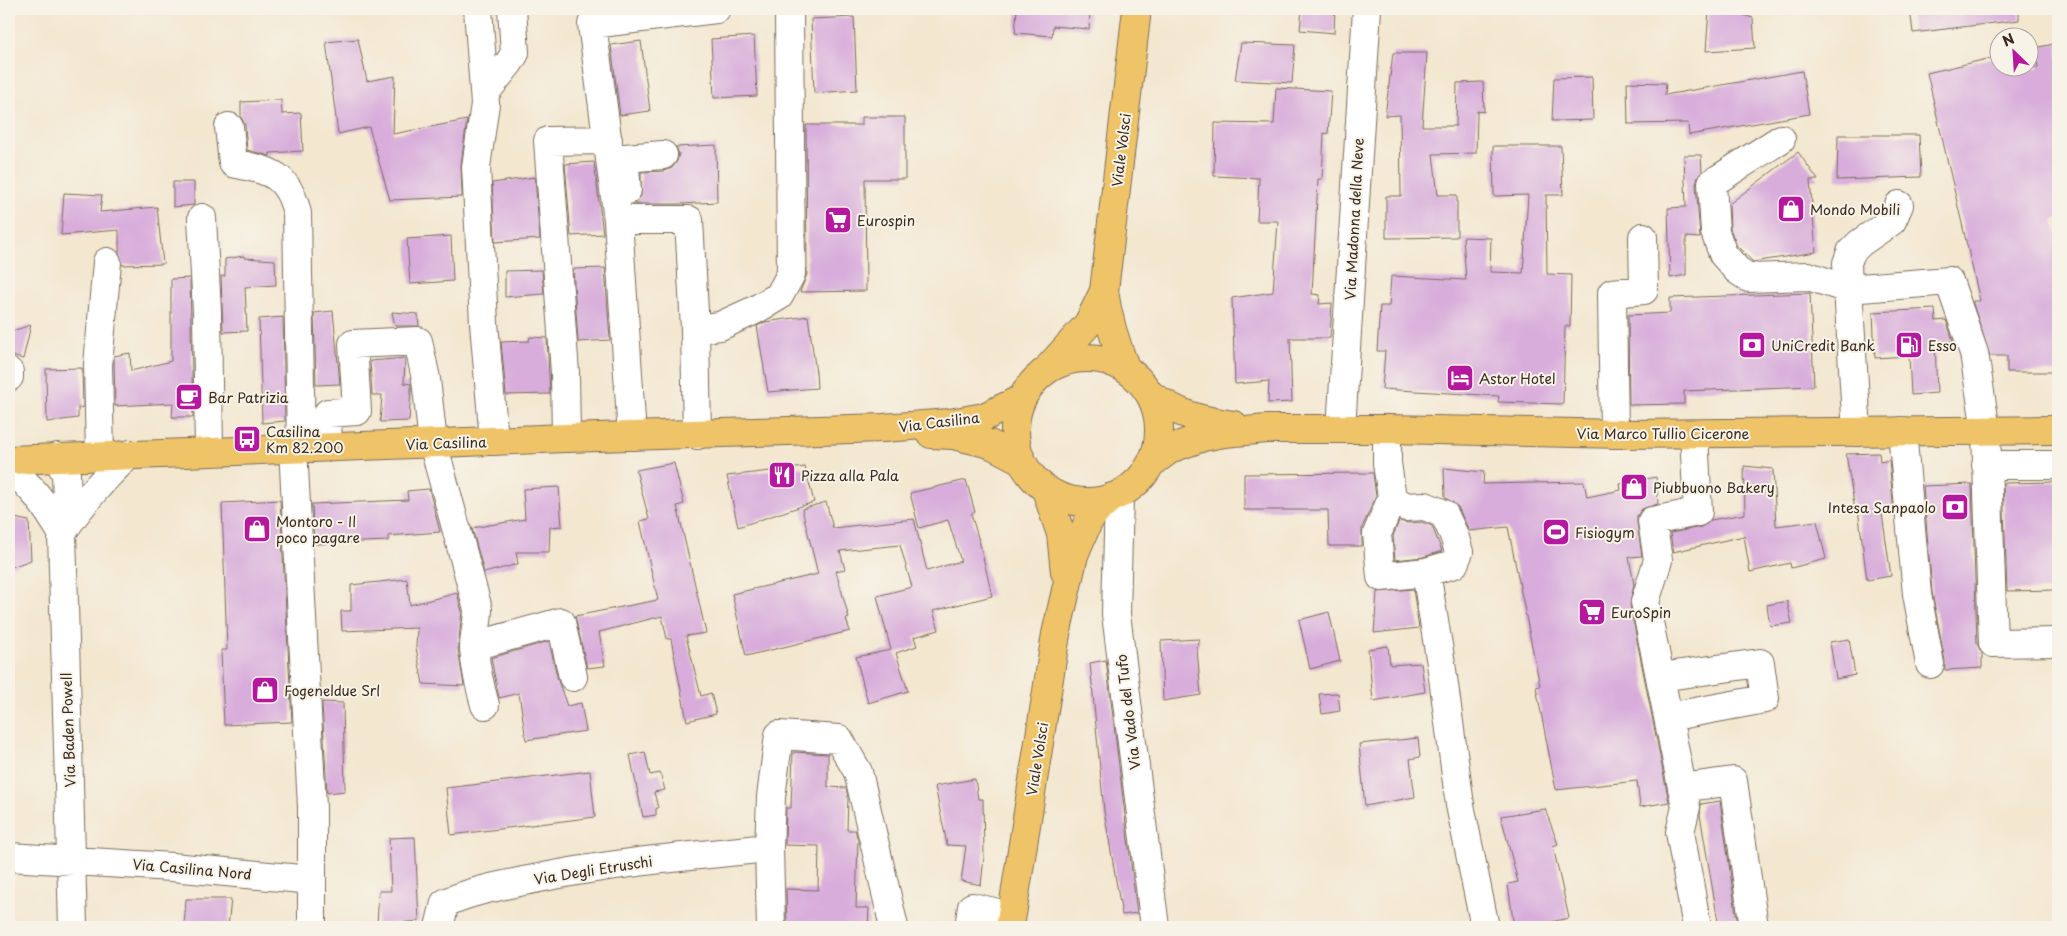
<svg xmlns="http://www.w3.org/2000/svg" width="2067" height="936" font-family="'Playpen Sans',sans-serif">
<rect width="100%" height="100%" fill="#f7f3e8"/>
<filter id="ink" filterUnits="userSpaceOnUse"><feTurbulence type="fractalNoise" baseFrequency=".02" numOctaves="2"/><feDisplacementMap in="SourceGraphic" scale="10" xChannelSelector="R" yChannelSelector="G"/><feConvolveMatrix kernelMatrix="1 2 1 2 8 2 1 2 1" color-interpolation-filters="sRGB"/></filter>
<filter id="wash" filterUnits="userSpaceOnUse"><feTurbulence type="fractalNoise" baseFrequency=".0096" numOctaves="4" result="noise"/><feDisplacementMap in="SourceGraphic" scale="20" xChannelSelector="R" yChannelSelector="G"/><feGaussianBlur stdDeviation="1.12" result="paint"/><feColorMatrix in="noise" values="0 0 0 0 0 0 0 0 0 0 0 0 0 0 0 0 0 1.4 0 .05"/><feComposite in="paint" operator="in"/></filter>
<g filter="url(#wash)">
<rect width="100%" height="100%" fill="#f3e7d0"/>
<g id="blocks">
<path fill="#d8addb" d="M1017 9H1090L1089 29 1053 26 1052 36 1015 33Z
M1302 9H1335L1334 33 1300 30Z
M1709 9H1734V12L1753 18 1755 48 1706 51Z
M1910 9H2019V20L1913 33Z
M854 17 857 90 814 93 811 19Z
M754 36 757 96 714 98 711 39Z
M358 39 367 81 395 76 393 134 467 120 461 165 462 197 390 200 369 127 338 134 326 42Z
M641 41 650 111 620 115 611 45Z
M1241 43 1295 45 1292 83 1235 80Z
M2058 43V219L2053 220 2058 240V372H2007V356H1990L1973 304V301H1980L1927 73 2000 56V68H2038L2035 48Z
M1393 53H1427L1422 126H1456L1457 83 1483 82 1484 112 1477 111 1476 153 1433 154 1438 195H1457V237L1386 238V196H1401L1400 115 1385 116Z
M1802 71 1809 114 1689 135 1688 123 1628 124 1627 82 1666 83 1665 95Z
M1592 77 1593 120 1552 121 1554 78Z
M1276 88 1331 91 1328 134 1324 133 1322 179H1318L1312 294 1320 295 1319 304 1332 303 1330 338H1290L1292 402 1268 403 1269 381 1235 384 1232 298 1273 292 1278 221H1257L1259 178 1214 176 1215 123 1274 124Z
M281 100 282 114 301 113 303 151 270 153V156L247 150 245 125 241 117V102Z
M862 117H905V179H865L866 291 800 292 807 274 806 125H862Z
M1838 135H1919L1921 177 1837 180Z
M716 145 717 202 681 204H632L636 202 641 196V172L664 171 672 168 677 161 679 154 676 147Z
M1493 146H1561L1563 195H1546L1547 274 1571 275 1570 326H1565L1563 404 1498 402 1499 396 1382 389 1385 351H1377L1380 306H1389L1391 276 1466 280 1463 237 1491 238 1490 272 1523 273 1528 195 1494 196Z
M1798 152 1818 180H1810L1816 252 1753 262 1737 246 1730 229 1729 204Z
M1684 155H1701L1702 172 1698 176 1696 184 1700 238 1686 237V275L1670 278 1668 208 1686 207Z
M594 162 603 234 571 236 565 164Z
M535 177 540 239 495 242 492 183Z
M173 182H194V205L173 207Z
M64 193 102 195 100 212 157 207 163 264 122 265 119 253V230L61 235Z
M451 236 453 281 410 284 407 239Z
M244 256V258L275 260 276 285 245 287 247 331 223 332 221 276H225V259Z
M605 268 610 340 578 342 573 269Z
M542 270 544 294 505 297V271Z
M190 278 193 417H172L173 403 115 406 114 356 130 353 131 371 171 361V279Z
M1810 293 1814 386 1684 391V404L1629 405 1628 315 1670 313V298Z
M1935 309 1936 321 1946 320 1953 341 1935 342 1937 393 1911 395 1909 356 1875 358 1873 312Z
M333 311 340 384 316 385 314 313Z
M392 312 418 314 419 326H395Z
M808 316 816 373 817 388 768 392 757 326 765 322Z
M283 317 285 421 262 423 259 319Z
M31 325 23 359 9 355V332Z
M530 337 547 338 550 394 506 395 501 342 529 341Z
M405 358 404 383 411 384V389L409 421 380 422 382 395H372L370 361Z
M82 368 83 407 78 408V418L47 422 46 369Z
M1879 453 1880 462 1889 460 1894 513 1882 514 1891 576 1867 580 1858 509 1855 510 1846 454Z
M674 463 684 504 677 506 706 633 686 636 701 696 711 693 716 714 687 721 671 639H667L662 616 599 632 605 666 587 668 575 616 658 600 640 521 649 519 636 470Z
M1744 466 1773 469 1776 526 1817 521 1826 559 1791 568 1790 563 1750 572 1744 536 1673 552 1670 533 1701 527 1711 520 1745 514Z
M805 467 814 502 738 527 727 476Z
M1444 468 1484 472 1483 484 1584 482 1587 497 1621 490 1620 484 1656 477 1658 504 1642 509 1637 516V523L1642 556 1629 557 1634 585 1630 605 1669 802 1640 807 1637 781 1556 790 1536 687 1540 686 1508 527 1469 531 1458 507 1445 497Z
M1373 473 1376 496 1362 528V546H1329L1328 510H1244V474Z
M966 480 975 512 971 514 980 544 992 596 933 611 939 630 914 637 917 646 896 653 908 691 868 703 856 657 891 650 877 596 912 587 900 545 840 551 845 569 836 571 849 618 846 619 850 631 746 656 732 594 818 574 802 509 826 502 833 528 914 519 927 571 961 561 948 520 919 528 910 493Z
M2058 482V590L2007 591 2003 483Z
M1972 484 1977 644 1982 653V668L1945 670V661L1932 592 1923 486Z
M559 487 562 526 550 527 549 552H516L518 564 484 573 472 528 525 519 523 489Z
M429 489 440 532 388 536V541L314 544 312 504 408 500 407 491Z
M280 500 292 722 224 725 221 650H227L222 503Z
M9 517 29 521 31 560 9 568Z
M1399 521 1407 523 1422 522 1432 526 1442 551 1423 557 1395 560 1393 536Z
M407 579 410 605 457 593 462 611 458 649 464 686 423 684 416 648 417 628 342 631 341 611H351V585Z
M1413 589 1419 628 1374 633 1377 592Z
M1787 601 1792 623 1770 626 1767 605Z
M1329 612 1340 661 1310 669 1299 620Z
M1200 639 1197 649 1201 695 1163 701 1161 641Z
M1849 639 1855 675 1836 679 1830 642Z
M549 641 558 680 567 706 581 703 586 731 526 740 519 693 499 698 491 658Z
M1388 646 1390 665 1421 663 1425 692 1373 701 1368 649Z
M1106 660 1137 913 1122 915 1104 811 1090 663Z
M1338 693 1340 711 1322 714 1319 694Z
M322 702 343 703 345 791 327 793Z
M1418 738 1420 757 1410 759 1415 797 1365 806 1359 744Z
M645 752 650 775 660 773 665 790 654 792 658 808 656 809V815L643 817 630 755Z
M793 752 828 754V787L846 788 848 796 847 830H855L858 840 856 908H869L868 927H787L786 889 818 890 819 846 785 845 786 808H791Z
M590 771 595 817 451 835 446 788Z
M975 779 978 799H983L984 857 981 885 961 881 966 846 947 845 935 786Z
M1720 801 1738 927H1719L1700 815 1701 804Z
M1545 809 1558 844 1553 846 1569 918 1527 927H1514L1508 884 1518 882 1501 816Z
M415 837 419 921 377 925 379 891H391L389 838Z
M186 899H231L228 927H184Z"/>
</g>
</g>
<g filter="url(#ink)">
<use href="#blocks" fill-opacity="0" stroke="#7b6c5c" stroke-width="1"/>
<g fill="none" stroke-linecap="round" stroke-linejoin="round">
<g stroke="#7b6c5c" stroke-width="30">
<path id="minor" d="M478 9 485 104 476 167 484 323 494 441
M485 93 509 63 515 53 512 9
M229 127 233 163C269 171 287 172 297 213L301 448
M1781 139 1712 183 1715 232 1723 254 1737 270 1749 278 1808 276 1848 289 1847 263 1851 252 1860 243 1892 221 1899 205
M627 190 624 158 663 155
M202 218 207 312 209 452
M629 220H689L695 329
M9 372V377
M1341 429 1367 9
M1387 429V463L1392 498 1377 534 1381 577 1426 572 1454 564 1459 552 1454 535 1444 514 1425 506 1406 507 1392 498
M1902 431 1917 594 1930 664
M1857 432 1848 289 1949 281 1974 353 1986 431 1993 643 2058 642
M1614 434 1612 293 1644 290 1643 237
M1694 434 1698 512 1652 521 1658 560 1645 602 1686 807 1680 832 1697 927
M697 435 695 329 720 326 755 310 779 296 791 274 789 9
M632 436 618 220 592 24 716 9
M566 438 565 373 548 141 608 140
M327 447 328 413 357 411 353 344 418 341 426 379 433 443 478 609C478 622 474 635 474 648 475 668 480 686 485 705
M293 448 312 807V927
M100 456 98 365 107 262
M57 457 66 474 67 501 62 533 73 927
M1986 465H2058
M9 470C33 485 47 509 62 533
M1119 496 1116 614 1155 927
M65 528C85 500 104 477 130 454
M1426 572 1442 670 1460 805 1485 927
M474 646 561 622 573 677
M1660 677 1760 663 1765 699 1668 717
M1682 788 1733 781 1754 927
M9 857 172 867 312 880
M439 927 445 903C471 891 500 886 529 880 608 863 689 856 769 848
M771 927 769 848 771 797 779 735 839 739 858 772 894 927
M969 927 972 907 1011 916"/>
</g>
<g stroke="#7b6c5c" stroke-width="30">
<path id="major" d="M1015 430a72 72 0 1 1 144 0a72 72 0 1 1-144 0Z
M1050 366 1088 324 1104 291
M1126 369C1115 343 1108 319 1104 291L1137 9
M1151 395C1180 415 1199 420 1234 425
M931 434 953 435 990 444 1021 460
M9 460 566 438 883 428 950 423 984 417 1021 399
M1153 462 1172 448 1203 437 1224 433 1267 429H1387L1622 434 2058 430
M1046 490 1061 534 1065 572
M1010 927 1056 634 1074 555 1088 522 1095 512 1112 497"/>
</g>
<use href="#minor" stroke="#fff" stroke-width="28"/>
<use href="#major" stroke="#efc469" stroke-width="28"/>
</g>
</g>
<defs>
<g id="shop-square" transform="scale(1.4375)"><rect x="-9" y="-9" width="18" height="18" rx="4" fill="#b5179e" stroke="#f7f3e8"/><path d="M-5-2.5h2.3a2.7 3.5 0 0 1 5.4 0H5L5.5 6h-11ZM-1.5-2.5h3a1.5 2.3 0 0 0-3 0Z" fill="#fff"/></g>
<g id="supermarket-square" transform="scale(1.4375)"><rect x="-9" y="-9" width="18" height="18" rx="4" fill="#b5179e" stroke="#f7f3e8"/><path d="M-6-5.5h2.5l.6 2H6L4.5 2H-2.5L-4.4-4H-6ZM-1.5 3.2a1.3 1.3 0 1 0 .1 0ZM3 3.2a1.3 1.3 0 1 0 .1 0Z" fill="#fff"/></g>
<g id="bank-square" transform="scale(1.4375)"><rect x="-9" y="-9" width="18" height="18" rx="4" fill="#b5179e" stroke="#f7f3e8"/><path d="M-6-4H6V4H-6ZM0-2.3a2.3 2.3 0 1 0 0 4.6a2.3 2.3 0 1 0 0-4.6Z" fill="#fff"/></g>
<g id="fuel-square" transform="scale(1.4375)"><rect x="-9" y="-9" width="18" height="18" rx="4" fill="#b5179e" stroke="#f7f3e8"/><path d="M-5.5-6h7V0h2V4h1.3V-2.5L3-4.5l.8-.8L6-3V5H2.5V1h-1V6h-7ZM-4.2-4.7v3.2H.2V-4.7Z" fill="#fff"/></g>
<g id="hotel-square" transform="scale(1.4375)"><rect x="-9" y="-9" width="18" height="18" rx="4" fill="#b5179e" stroke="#f7f3e8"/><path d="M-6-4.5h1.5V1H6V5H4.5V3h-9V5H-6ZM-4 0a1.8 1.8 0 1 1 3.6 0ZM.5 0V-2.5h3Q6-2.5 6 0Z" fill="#fff"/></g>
<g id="cafe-square" transform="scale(1.4375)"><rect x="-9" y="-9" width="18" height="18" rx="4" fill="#b5179e" stroke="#f7f3e8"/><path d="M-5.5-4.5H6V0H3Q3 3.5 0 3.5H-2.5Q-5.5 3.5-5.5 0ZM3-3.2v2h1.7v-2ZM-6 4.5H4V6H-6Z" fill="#fff"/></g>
<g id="bus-square" transform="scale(1.4375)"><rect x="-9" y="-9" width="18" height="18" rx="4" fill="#b5179e" stroke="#f7f3e8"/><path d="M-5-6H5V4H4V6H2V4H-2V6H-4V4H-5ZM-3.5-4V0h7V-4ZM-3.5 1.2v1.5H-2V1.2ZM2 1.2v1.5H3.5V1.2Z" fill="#fff"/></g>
<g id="restaurant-square" transform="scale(1.4375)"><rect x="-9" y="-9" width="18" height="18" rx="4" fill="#b5179e" stroke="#f7f3e8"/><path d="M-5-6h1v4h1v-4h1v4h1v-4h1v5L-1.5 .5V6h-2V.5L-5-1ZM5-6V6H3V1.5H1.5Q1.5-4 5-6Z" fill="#fff"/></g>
<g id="stadium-square" transform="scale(1.4375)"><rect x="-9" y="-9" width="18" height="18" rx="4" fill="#b5179e" stroke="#f7f3e8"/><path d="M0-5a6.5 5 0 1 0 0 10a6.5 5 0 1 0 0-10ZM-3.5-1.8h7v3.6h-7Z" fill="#fff"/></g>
</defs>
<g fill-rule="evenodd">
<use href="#shop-square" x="1791" y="209"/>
<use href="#supermarket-square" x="838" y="220"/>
<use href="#bank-square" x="1752" y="345"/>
<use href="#fuel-square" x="1909" y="345"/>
<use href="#hotel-square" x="1460" y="378"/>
<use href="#cafe-square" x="189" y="397"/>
<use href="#bus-square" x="247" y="439"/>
<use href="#restaurant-square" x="782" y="475"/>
<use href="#shop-square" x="1634" y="487"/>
<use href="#bank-square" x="1955" y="507"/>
<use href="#shop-square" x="257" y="529"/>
<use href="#stadium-square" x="1556" y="532"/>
<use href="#supermarket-square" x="1592" y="612"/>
<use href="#shop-square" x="265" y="690"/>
</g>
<g text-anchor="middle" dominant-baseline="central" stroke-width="4" stroke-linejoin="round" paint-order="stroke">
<g font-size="14" fill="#3b2a1e" stroke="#f7f3e8">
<text transform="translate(1121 150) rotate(-83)">Viale Volsci</text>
<text transform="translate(1354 219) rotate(-87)">Via Madonna della Neve</text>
<text transform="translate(939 422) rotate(-7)">Via Casilina</text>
<text x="1663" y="433">Via Marco Tullio Cicerone</text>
<text transform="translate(446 443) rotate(-2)">Via Casilina</text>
<text transform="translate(1128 712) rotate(-97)">Via Vado del Tufo</text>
<text transform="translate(68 730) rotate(-92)">Via Baden Powell</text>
<text transform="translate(1037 759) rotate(-81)">Viale Volsci</text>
<text transform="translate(192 869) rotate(5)">Via Casilina Nord</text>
<text transform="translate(593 870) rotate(-9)">Via Degli Etruschi</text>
</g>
<g font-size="14" fill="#3b2a1e" stroke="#f7f3e8" text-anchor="start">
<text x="1810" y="209">Mondo Mobili</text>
<text x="857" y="220">Eurospin</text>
<text x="1771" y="345">UniCredit Bank</text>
<text x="1928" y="345">Esso</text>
<text x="1479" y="378">Astor Hotel</text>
<text x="208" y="397">Bar Patrizia</text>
<text x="266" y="431">Casilina<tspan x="266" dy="16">Km 82.200</tspan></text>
<text x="801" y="475">Pizza alla Pala</text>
<text x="1653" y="487">Piubbuono Bakery</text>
<text x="1936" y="507" text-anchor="end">Intesa Sanpaolo</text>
<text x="276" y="521">Montoro - Il<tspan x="276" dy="16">poco pagare</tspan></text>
<text x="1575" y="532">Fisiogym</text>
<text x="1611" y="612">EuroSpin</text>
<text x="284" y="690">Fogeneldue Srl</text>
</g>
</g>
<rect width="2067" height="936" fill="none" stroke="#f7f3e8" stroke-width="30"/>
<g transform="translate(2014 52) rotate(335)"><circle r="24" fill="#f7f3e8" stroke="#aca397"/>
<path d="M0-4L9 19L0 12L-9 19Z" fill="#b5179e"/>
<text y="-8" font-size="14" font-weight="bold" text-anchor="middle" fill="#3b2a1e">N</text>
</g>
</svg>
